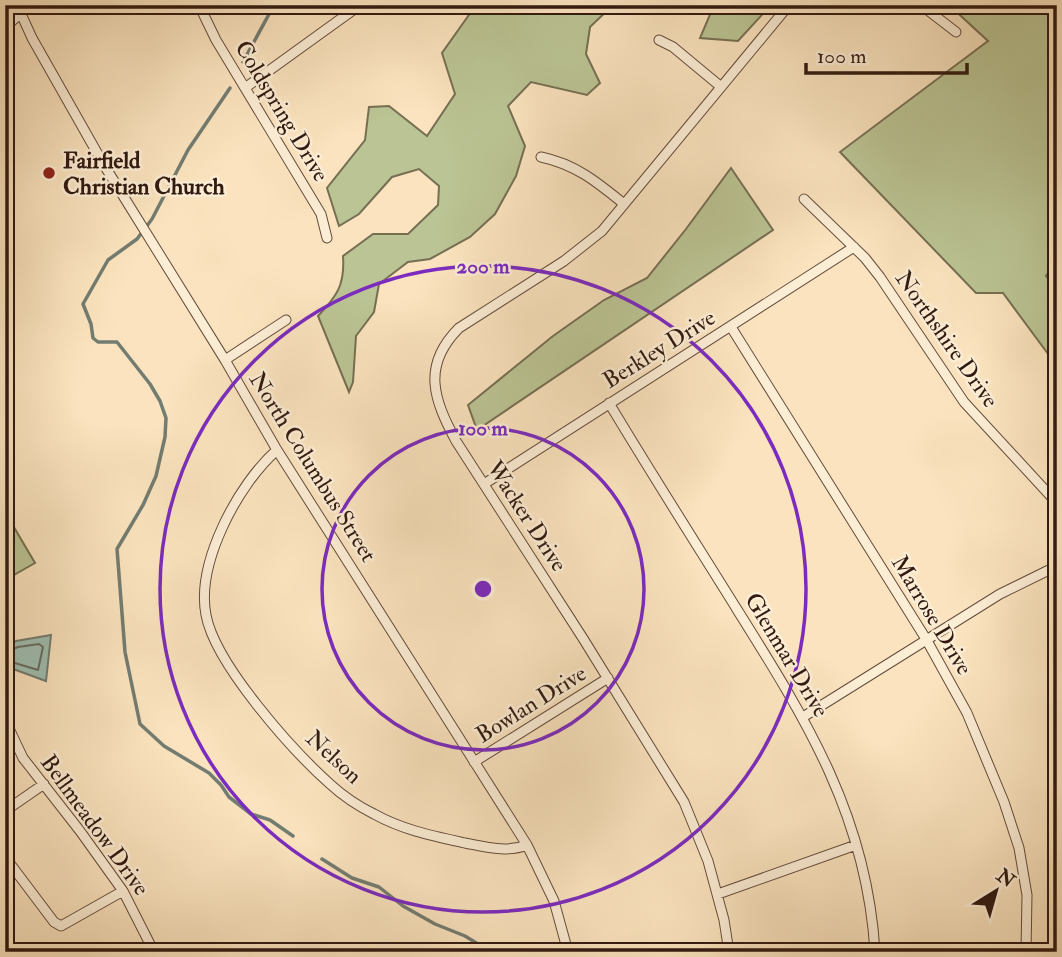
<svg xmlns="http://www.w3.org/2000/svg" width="1062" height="957" font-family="'IM FELL Double Pica',serif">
<rect width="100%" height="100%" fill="#fae3be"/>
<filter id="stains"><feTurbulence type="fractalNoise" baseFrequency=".00286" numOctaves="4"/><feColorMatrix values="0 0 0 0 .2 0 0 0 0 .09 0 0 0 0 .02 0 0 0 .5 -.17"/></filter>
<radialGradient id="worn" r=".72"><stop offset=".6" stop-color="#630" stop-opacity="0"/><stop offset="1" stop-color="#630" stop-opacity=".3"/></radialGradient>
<path fill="#bbc494" stroke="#766f52" stroke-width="2" d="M476 5H613L590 27 586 54 600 83 587 95 531 82 508 106 525 146 516 176 495 214 470 237 430 259 408 262 379 284 374 312 356 336 353 382 349 392 318 316C337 296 345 285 343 256L373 234H408L438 205 439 186 419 169 392 177 359 214 339 226 327 188 365 140 369 107 389 106 427 136 455 94 442 53Z
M714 5H771L738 41 700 38Z
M949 5H1057V260L1046 276 1057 289V366L1003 293H976L840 152 988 41Z
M731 168 773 230 477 430 468 405 553 336 604 300 647 278 686 229Z
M5 512 35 563 5 580Z"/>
<path fill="#9ebeb1" stroke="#737c71" stroke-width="2" d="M51 635 46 681 5 666V647L16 641Z"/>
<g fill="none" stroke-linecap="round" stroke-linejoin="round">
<path stroke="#686c61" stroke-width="2" d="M5 652 18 647 39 644 43 647 38 670 5 660"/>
<path stroke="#737c71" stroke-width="3.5" d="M243 62 274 5
M230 88 188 150 152 219 137 239 108 260 83 304 91 324 93 338 98 342H117L150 384 160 401 166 418 165 437 156 476 143 505 117 549 125 652 140 724 164 746 209 773 221 785 229 797 251 814 270 820 293 836
M322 859 352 878 379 887 403 906 435 924 465 936 491 952"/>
<g stroke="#644c3c" stroke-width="11">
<path id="street" d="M17 5 32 38 104 165 225 360 277 450 527 845 554 901 568 952
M199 5 216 40 321 214 327 238
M921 5 956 32
M5 27 30 5
M659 40 673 47 720 86
M245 88 360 5
M541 157C575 164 597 182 624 204
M804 199 865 258 880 277 964 402 1057 503
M731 327 926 639 967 713 1004 802 1019 848 1027 895 1026 952
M225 360 286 320
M609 403C651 473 695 542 738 611 807 721 867 817 875 952
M277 450C238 484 196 563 206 615 215 664 292 750 330 784 343 796 358 806 374 814 403 830 433 836 465 843 486 847 506 853 527 845
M484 484 854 247
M803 717 1000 594 1057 566
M5 720 23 758 80 831 123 891 154 952
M474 762 608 678
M5 811 44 784
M5 857 54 922 61 926 123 891
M718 894 856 845
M729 952 724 920 708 861 684 802 584 640 456 441C434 400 421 366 459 328L564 261 602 231 789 5"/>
</g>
<use href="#street" stroke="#fcedd5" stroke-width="9"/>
</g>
<g fill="none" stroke="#7b2cbf" stroke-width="3.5">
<circle cx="483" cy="589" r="161"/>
<circle cx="483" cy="589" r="323"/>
</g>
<circle fill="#8f2418" stroke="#fcedd5" stroke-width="2.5" cx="49" cy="173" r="7"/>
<g text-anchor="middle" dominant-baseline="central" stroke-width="5" stroke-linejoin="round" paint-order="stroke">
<g font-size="23" fill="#321a11" stroke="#fcedd5">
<text transform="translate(282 111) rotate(59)">Coldspring Drive</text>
<text transform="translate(947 339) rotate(55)">Northshire Drive</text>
<text transform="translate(659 349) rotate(-32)">Berkley Drive</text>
<text transform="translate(313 467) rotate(58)">North Columbus Street</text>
<text transform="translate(527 516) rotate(57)">Wacker Drive</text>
<text transform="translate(932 615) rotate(59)">Marrose Drive</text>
<text transform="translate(787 655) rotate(59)">Glenmar Drive</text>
<text transform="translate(531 704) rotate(-32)">Bowlan Drive</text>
<text transform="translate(334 757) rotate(43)">Nelson</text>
<text transform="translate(95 825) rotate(54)">Bellmeadow Drive</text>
</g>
<g font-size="23" font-weight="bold" fill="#321a11" stroke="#fcedd5" text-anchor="start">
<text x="63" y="160">Fairfield<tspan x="63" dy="26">Christian Church</tspan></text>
</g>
</g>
<circle cx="483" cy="589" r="10" fill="#7b2cbf" stroke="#fcedd5" stroke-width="3.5"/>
<g font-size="21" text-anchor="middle" font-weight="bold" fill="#7b2cbf" stroke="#fcedd5" stroke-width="5" stroke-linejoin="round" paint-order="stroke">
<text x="483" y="273">200 m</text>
<text x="483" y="435">100 m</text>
</g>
<rect width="1062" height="957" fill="none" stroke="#fae3be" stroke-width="28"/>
<rect x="7" y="7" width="1048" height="943" fill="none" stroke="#321a11" stroke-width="3.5"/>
<rect x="14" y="14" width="1034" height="929" fill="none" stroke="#321a11" stroke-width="2"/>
<g transform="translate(996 891) rotate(37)" stroke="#fcedd5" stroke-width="5" paint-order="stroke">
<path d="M0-5L12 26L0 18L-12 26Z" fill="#321a11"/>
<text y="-10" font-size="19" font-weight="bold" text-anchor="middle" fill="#321a11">N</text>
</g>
<path d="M806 63v10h161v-10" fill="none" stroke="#321a11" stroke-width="3.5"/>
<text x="817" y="63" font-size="21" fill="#321a11" stroke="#fcedd5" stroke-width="5" paint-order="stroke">100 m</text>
<rect width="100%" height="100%" filter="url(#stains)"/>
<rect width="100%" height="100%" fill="url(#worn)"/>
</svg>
